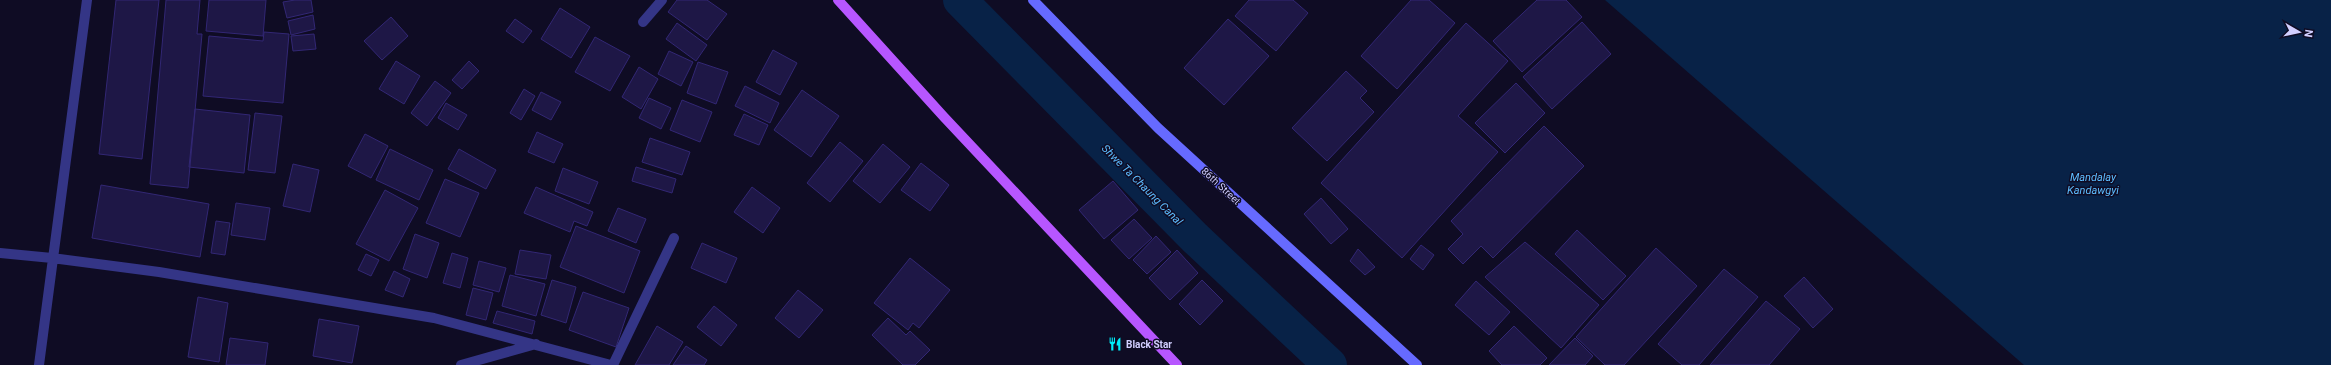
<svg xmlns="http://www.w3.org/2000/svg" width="2331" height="365" font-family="Roboto,sans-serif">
<rect width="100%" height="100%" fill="#0f0c24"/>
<path fill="#082247" d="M1605 0H2331V365H2024Z"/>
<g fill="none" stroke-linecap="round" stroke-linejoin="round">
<path stroke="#082247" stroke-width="34" d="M960 0 1195 238 1330 365"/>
</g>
<path fill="#1e1746" stroke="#322774" d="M116 0H159L142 159 99 154Z
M166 0H200L197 34H202L188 188 150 184Z
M209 0H266L263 36 206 31Z
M295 0H311L313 12 287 18 283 2Z
M677 0H707L727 14 707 40 668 12Z
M1249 0H1293L1308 13 1276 51 1235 16Z
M1411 0H1429L1455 23 1397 89 1361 56Z
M1537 0H1566L1582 17 1522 72 1493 41Z
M560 8 590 27 571 58 541 39Z
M313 15 315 29 291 35 288 21Z
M391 17 408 36 382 60 364 41Z
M515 19 532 31 523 43 506 31Z
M1228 19 1269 56 1224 105 1184 68Z
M1582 22 1611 54 1552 109 1523 77Z
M677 23 707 45 696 61 666 39Z
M1466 23 1508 61 1458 116 1498 152 1402 258 1321 183Z
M264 32 289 34 283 103 203 96 209 36 263 41Z
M314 34 316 49 293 51 291 36Z
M595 37 630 56 610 91 575 72Z
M773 50 797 63 780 95 756 82Z
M669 51 693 62 681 86 658 74Z
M396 61 420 76 404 104 379 89Z
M469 61 479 71 462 89 452 80Z
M698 62 728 72 716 104 687 93Z
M639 67 658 79 641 109 622 97Z
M1346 71 1367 91 1360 98 1374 112 1327 161 1292 128Z
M435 81 451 93 427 126 411 113Z
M1516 83 1545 113 1505 153 1475 123Z
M745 86 779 103 770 123 735 106Z
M524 89 535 96 521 120 510 113Z
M802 90 839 116 811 157 774 130Z
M541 92 561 102 551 120 532 110Z
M649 98 671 108 661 129 639 118Z
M682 100 712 112 700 142 670 130Z
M446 103 467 115 458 130 438 118Z
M195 109 250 115 244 173 189 167Z
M255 113 282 116 275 173 248 170Z
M744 114 768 125 759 145 734 135Z
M1544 126 1584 166 1493 258 1481 246 1463 264 1448 249 1463 234 1451 221Z
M537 132 563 144 554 163 528 152Z
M365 134 388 146 371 178 348 166Z
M650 138 690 152 682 175 642 162Z
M840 142 863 161 830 202 807 183Z
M883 144 910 167 880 203 853 181Z
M390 149 433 170 419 200 376 180Z
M459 149 496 170 486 189 448 169Z
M921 163 949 185 930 211 901 190Z
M293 164 319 170 310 212 283 206Z
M636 167 676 179 672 193 632 181Z
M563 168 598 182 589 204 555 191Z
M445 179 479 193 460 237 426 223Z
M1113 181 1138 210 1104 239 1079 210Z
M101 185 209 204 200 257 92 238Z
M536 187 593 212 587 226 574 221 570 232 524 213Z
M752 187 780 208 763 233 734 212Z
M385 190 418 208 389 261 356 244Z
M1321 198 1348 229 1331 244 1304 214Z
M236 203 270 208 265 240 231 235Z
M618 208 646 219 636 243 608 231Z
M1134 219 1152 238 1129 259 1111 240Z
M216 221 230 223 225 255 211 253Z
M576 226 640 251 624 293 560 267Z
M1577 230 1626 276 1603 300 1555 254Z
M415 234 439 243 427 278 403 269Z
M1156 236 1171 252 1147 274 1133 260Z
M1525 242 1599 305 1561 348 1485 277Z
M702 243 737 258 726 283 691 268Z
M1421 245 1434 255 1423 270 1410 259Z
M1656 248 1697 286 1624 365H1605L1576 337Z
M1358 249 1375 267 1365 275 1350 261Z
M520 250 551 255 546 279 515 274Z
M1177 250 1198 273 1170 300 1149 278Z
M452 253 468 258 460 288 443 283Z
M366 254 379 260 371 276 358 270Z
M910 258 950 290 919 328 913 323 908 330 874 303Z
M479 261 506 268 499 292 473 285Z
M1724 269 1758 297 1699 365H1682L1658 344Z
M394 271 410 279 403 297 385 290Z
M510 275 545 284 536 316 502 306Z
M1804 277 1833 309 1813 328 1784 296Z
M552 280 576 287 566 323 541 315Z
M1202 280 1223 301 1200 325 1179 304Z
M1476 281 1510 312 1489 335 1455 305Z
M473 288 493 293 486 320 466 315Z
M798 290 823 310 799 338 775 318Z
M583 292 629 308 616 347 569 330Z
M198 297 228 303 219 362 188 357Z
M1766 301 1800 329 1769 365H1710Z
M714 306 737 325 721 346 697 327Z
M497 311 535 321 532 334 493 323Z
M888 318 906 335 910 331 930 350 915 365H903L872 335Z
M319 319 359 326 352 363 313 356Z
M657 326 683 342 669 365H635Z
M1514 326 1547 358 1540 365H1502L1489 351Z
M230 338 268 343 265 365H226Z
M1575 338 1593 356 1585 365H1549Z
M686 346 707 360 704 365H673Z"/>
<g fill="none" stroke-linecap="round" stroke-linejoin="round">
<path stroke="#343586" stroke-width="10" d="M643 22 662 0
M0 253 52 258 159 272 434 318 611 365
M39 365 87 0
M461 365 536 344
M613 365 674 238"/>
<path stroke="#666aff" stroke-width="10" d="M1033 0 1158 128 1417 365"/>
<path stroke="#b756ff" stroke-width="10" d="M838 0 944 117 1177 365"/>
</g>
<defs>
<g id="restaurant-bare" transform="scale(1.08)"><path d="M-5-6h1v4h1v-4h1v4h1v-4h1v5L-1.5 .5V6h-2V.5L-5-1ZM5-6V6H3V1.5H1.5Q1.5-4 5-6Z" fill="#00eefa" stroke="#0f0c24" stroke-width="2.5" paint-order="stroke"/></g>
</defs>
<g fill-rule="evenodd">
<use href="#restaurant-bare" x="1115" y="344"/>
</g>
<g text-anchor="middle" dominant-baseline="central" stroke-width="3" stroke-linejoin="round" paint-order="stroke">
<g font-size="10" fill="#d2cfff" stroke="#0f0c24">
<text transform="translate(1221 186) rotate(43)">86th Street</text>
</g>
<g font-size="10" font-weight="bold" fill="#d2cfff" stroke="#0f0c24" text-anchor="start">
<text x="1126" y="344">Black Star</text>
</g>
<g font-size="11" font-style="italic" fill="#5dbdff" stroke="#0f0c24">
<text x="2093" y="177">Mandalay<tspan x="2093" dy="13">Kandawgyi</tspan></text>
<text transform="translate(1142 185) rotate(45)">Shwe Ta Chaung Canal</text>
</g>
</g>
<g transform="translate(2299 32) rotate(99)" stroke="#0f0c24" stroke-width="3" paint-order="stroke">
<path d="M0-3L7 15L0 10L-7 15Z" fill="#d2cfff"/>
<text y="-6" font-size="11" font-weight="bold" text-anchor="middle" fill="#d2cfff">N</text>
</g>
</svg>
